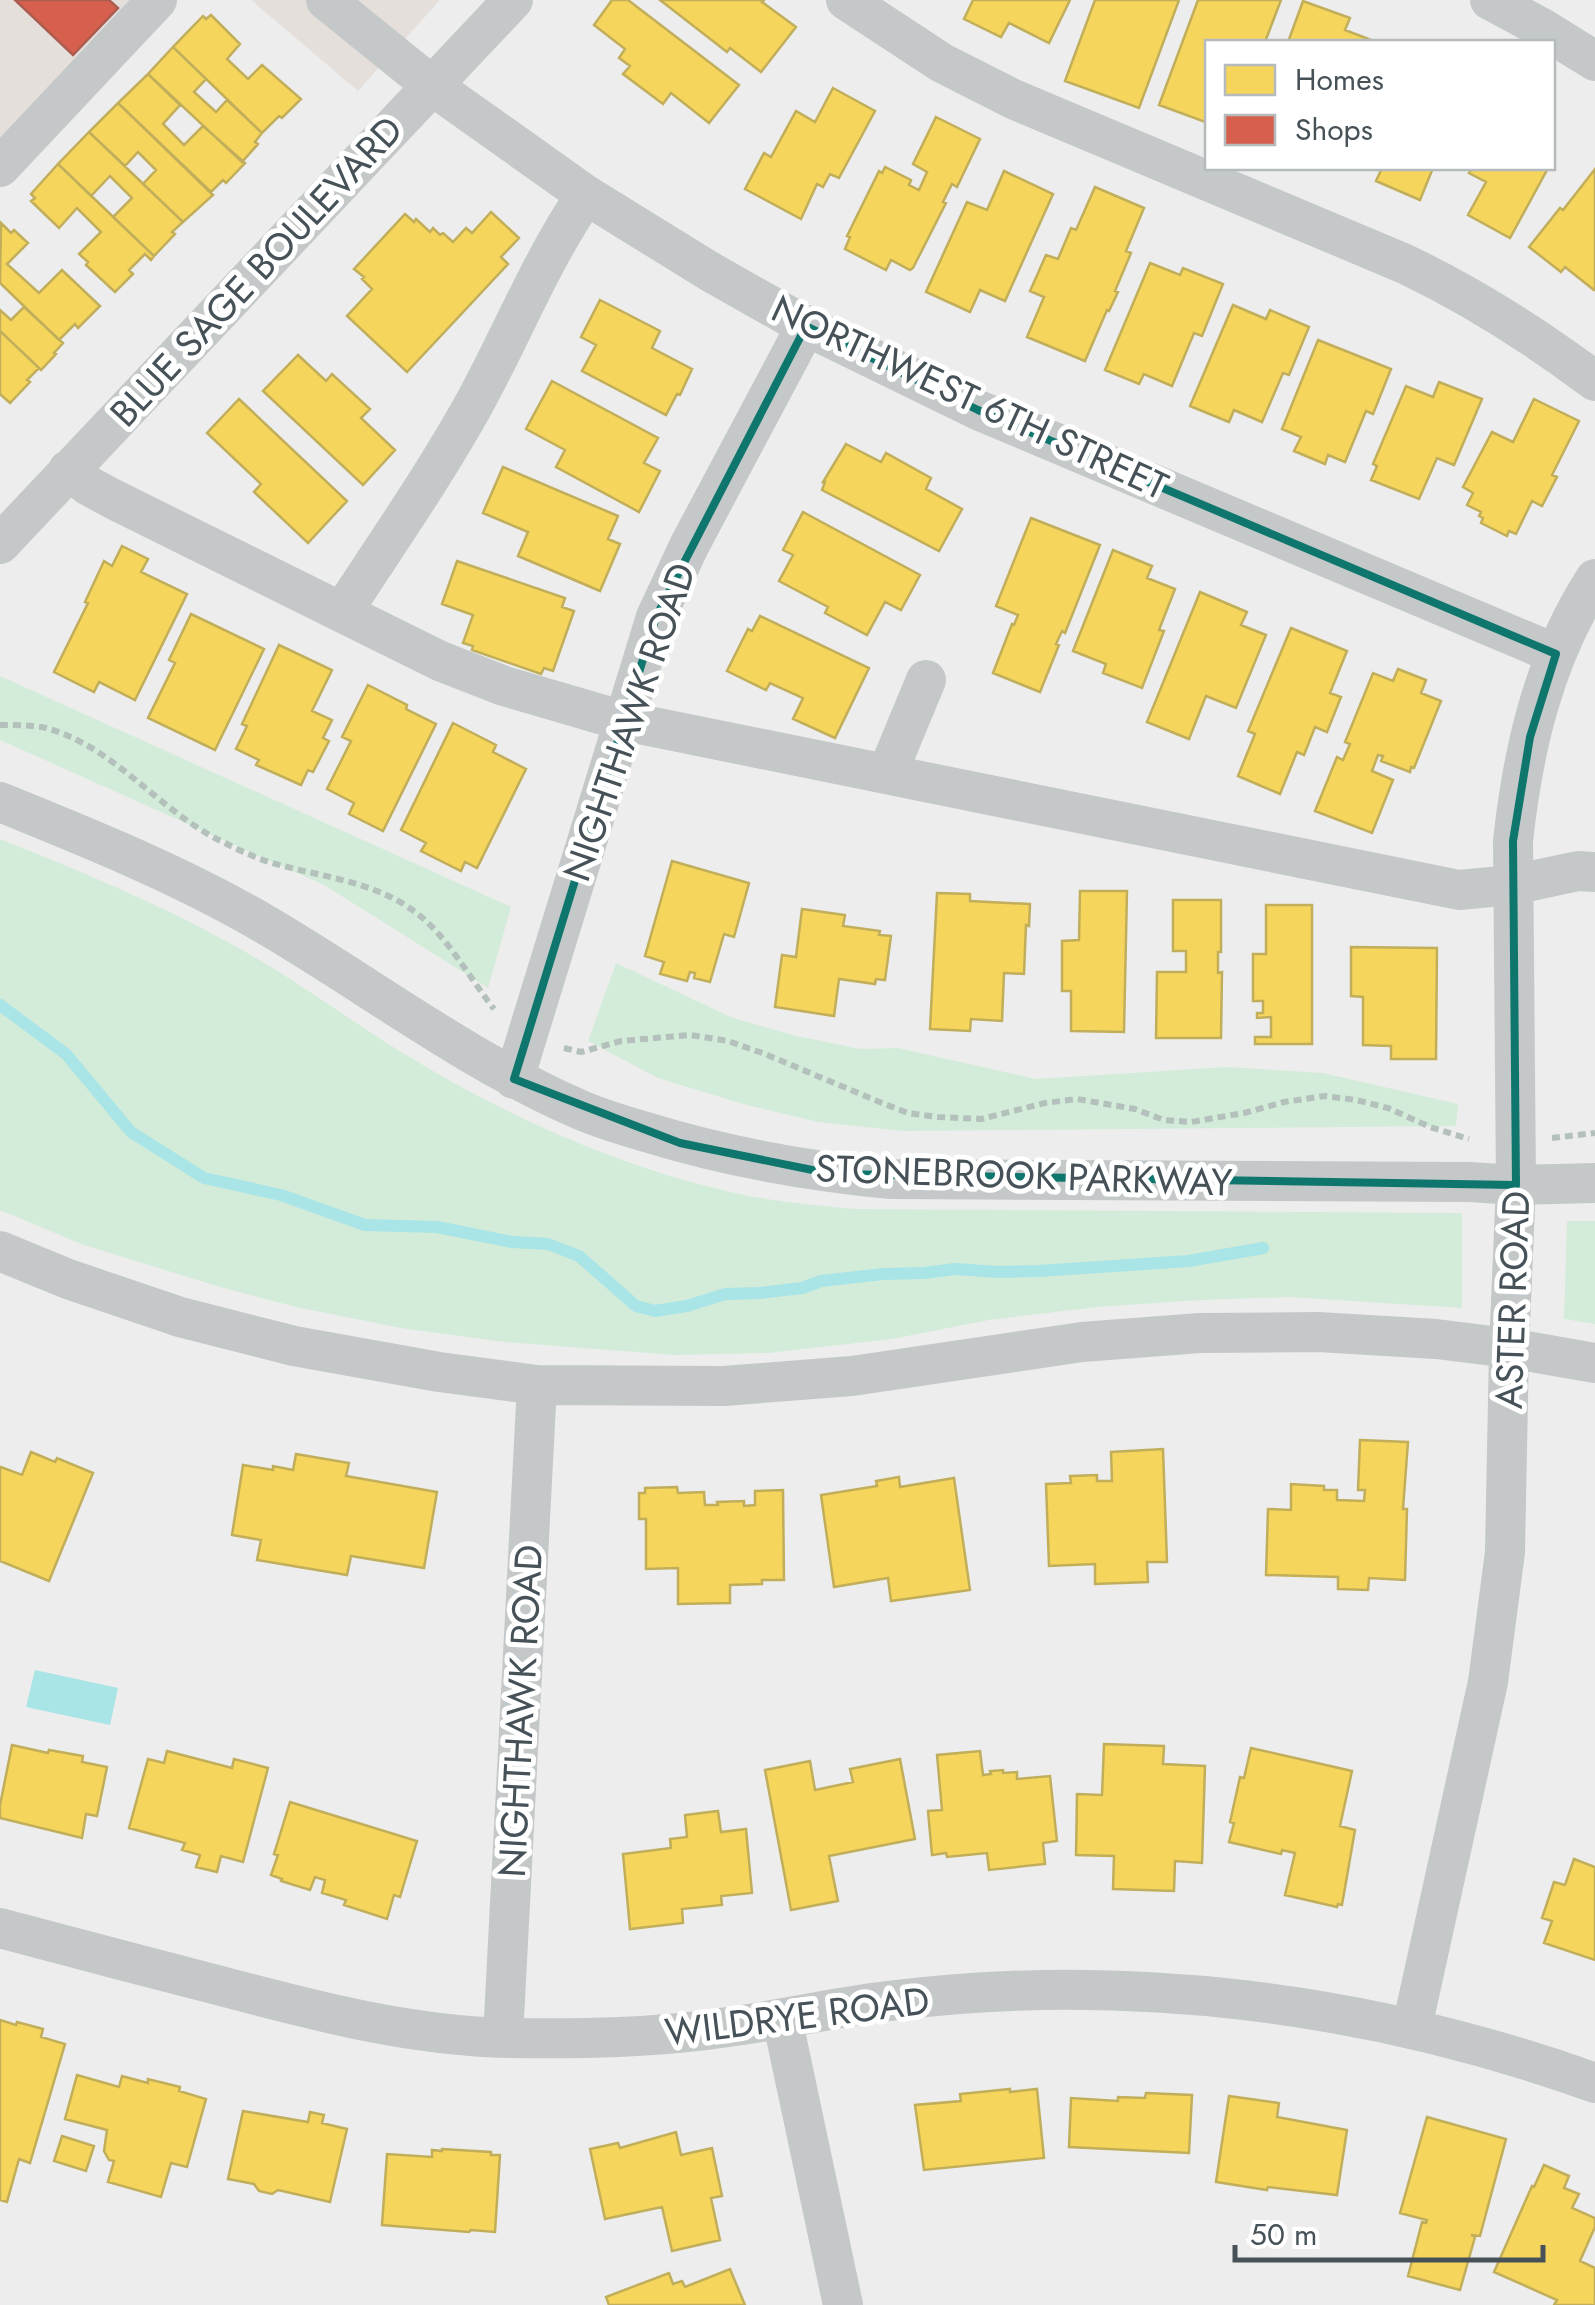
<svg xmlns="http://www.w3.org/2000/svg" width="1595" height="2305" font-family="Jost,sans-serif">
<rect width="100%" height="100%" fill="#eeeded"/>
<path fill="#e4dfda" d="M0 0H132L0 142Z
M251 0H440L358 91Z"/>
<path fill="#d2ecd9" d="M0 676 511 907 488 988 324 885 0 740Z
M0 839C80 871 160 904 235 946 302 983 362 1030 428 1068 520 1122 618 1165 722 1190 766 1201 812 1205 857 1209L1462 1213V1308L1289 1297 1202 1300 1097 1307 989 1320 892 1339 768 1353 674 1355 504 1342 401 1328 296 1307 220 1287 81 1244 0 1210Z
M616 963 733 1018 797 1036 860 1049 898 1048 1036 1079 1227 1067 1323 1073 1458 1104 1456 1126 904 1131 818 1122 743 1104 658 1078 588 1041Z
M1567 1221H1595V1324L1564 1319Z"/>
<path fill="#a9e4e7" d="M35 1670 118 1688 110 1725 26 1707Z"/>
<path fill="#f6d55c" stroke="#c1ae5b" stroke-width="2.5" d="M612 0H628L739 85 709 123 671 93 663 104 623 74 630 66 619 58 625 49 594 25Z
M660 0H764L762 2 796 27 761 72 730 48 727 52Z
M973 0H1070L1049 43 1009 23 1001 37 964 19Z
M1095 0H1179L1139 108 1065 81Z
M1198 0H1281L1265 42H1208V123L1159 105Z
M1303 1 1350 18 1345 30 1371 40 1370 42H1288Z
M211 15 240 44 227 59 248 79 262 65 301 99 282 118 279 116 262 133 173 47 203 16 206 19Z
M173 47 206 79 194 92 216 112 227 100 262 133 255 142 258 144 242 162 148 74Z
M148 74 180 105 163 124 184 145 203 126 245 163 226 183 223 180 211 192 118 103Z
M833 88 875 111 839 178 830 174 823 187 817 184 801 219 745 189 764 153 771 157 796 111 815 122Z
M118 103 213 195 183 222 143 184 156 170 138 152 125 166 89 132Z
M936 117 980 139 957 187 952 184 943 202 946 203 913 268 910 270 891 260 886 270 845 249 850 237 847 236 879 171 882 173 885 167 911 180 909 185 919 190 927 172 913 164Z
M89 132 183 222 172 232 175 234 154 256 113 217 132 198 110 176 91 196 58 164Z
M58 164 154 256 151 260 145 254 129 270 133 274 115 292 86 265 88 262 79 254 101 232 77 208 59 228 31 201 35 198 31 194Z
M1382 168H1433L1420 200 1376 181Z
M1472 168H1541L1547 170 1510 238 1468 215 1486 182 1469 173Z
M1595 169V289L1594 290 1565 267 1561 272 1529 247 1560 208 1563 210Z
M1004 171 1053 194 1005 301 980 290 970 312 926 292 967 202 987 210Z
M1095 187 1144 208 1126 251 1131 253 1115 291 1118 292 1109 311 1107 310 1085 361 1027 337 1044 297 1030 291 1046 255 1058 259 1071 228 1076 230Z
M491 212 519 238 501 257 508 264 407 372 347 316 372 289 362 279 364 277 354 269 405 214 414 222 416 219 430 232 433 228 440 235 443 233 453 242 466 228 472 233Z
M1 223 11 233 14 230 28 243 7 264 39 293 62 270 100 306 78 328 75 324 59 340 0 283Z
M1150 263 1180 275 1183 268 1223 284 1202 336 1194 333 1172 386 1144 374 1139 384 1105 370Z
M600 300 660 331 652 348 692 369 680 395 677 394 666 415 582 371 596 345 581 337Z
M1233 305 1266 319 1270 310 1309 327 1289 375 1283 373 1262 422 1234 410 1229 422 1190 406Z
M24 307 63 343 54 353 56 354 41 370 0 331V310L11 320Z
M0 331 39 368 27 380 30 382 10 403 0 394Z
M1318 340 1391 369 1373 414 1366 411 1345 462 1328 455 1325 464 1294 451 1301 437 1282 429Z
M298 355 326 381 332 374 370 409 361 418 395 450 363 485 263 391Z
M552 381 658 438 644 463 660 471 639 512 556 467 565 450 526 429Z
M1439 382 1482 399 1454 465 1437 458 1419 499 1371 480 1377 466 1373 464 1406 386 1433 397Z
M239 399 347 501 308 543 254 492 261 484 207 433Z
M1534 399 1579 421 1552 475 1557 477 1542 506 1532 501 1516 534 1509 531 1507 536 1481 523 1483 518 1479 516 1481 512 1467 505 1473 493 1463 487 1492 432 1513 442Z
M846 444 881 462 886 453 931 478 926 489 962 509 939 551 822 490 825 482H823Z
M503 467 618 516 608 539 620 544 600 591 518 556 528 532 483 513Z
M803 512 920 575 901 610 885 602 867 635 825 613 828 607 779 581 793 555 783 550Z
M1031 518 1100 545 1065 633 1062 631 1056 644 1059 645 1040 692 993 673 1012 624 1014 625 1018 615 996 606Z
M122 546 148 559 141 572 187 594 135 700 99 682 94 692 54 672 88 603 85 602 104 561 112 566Z
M1113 550 1152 566 1147 578 1175 589 1159 630 1164 631 1142 688 1103 673 1106 664 1073 651Z
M457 561 565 598 562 607 574 611 553 671 544 668 541 674 472 650 473 646 463 643 473 615 442 604Z
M1200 592 1247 612 1241 625 1266 635 1236 708 1206 696 1189 739 1147 722Z
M191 614 264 649 215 750 148 718 175 663 169 660Z
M760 616 869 668 835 738 793 719 803 698 770 683 766 690 727 671 748 629 752 631Z
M1291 628 1347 651 1330 693 1341 697 1327 732 1315 727 1304 755 1297 752 1280 794 1238 776 1255 734 1248 731Z
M279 645 332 670 312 711 332 720 323 738 329 741 313 772 308 770 301 785 256 765 259 760 236 749 247 726 242 724Z
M1398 669 1426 680 1421 693 1441 701 1414 768 1411 767 1410 772 1381 761 1383 756 1378 755 1372 771 1393 780 1372 833 1315 811 1337 757 1343 760 1350 744 1345 742 1373 673 1393 681Z
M368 685 407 705 406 709 436 724 383 831 349 814 354 803 327 789 351 741 342 737Z
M453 723 496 745 493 752 526 769 477 868 465 862 461 871 421 851 426 843 401 830Z
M672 861 749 883 734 937 724 934 710 982 694 978 695 973 690 972 687 981 660 974 664 962 645 956Z
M1080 891H1127L1124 1032 1071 1031V991H1062V941L1079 940Z
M937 893 970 894V901L1030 904 1029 926 1026 925 1024 974 1004 973 1002 1021 971 1019 970 1031 930 1029Z
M1173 900H1221V952H1218V973L1222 972 1221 1038H1156L1157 972H1186V951H1173Z
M1266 905H1312V1044H1255V1037H1271V1017L1257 1018V1013H1263V1001H1253V954H1266Z
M802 909 845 915 843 926 880 931 879 935 891 936 885 980 876 979 875 984 839 979 834 1016 775 1007 782 955 796 957Z
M1351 947 1437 948 1436 1059H1391V1046L1363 1045V997L1351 996Z
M1360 1440 1408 1442 1403 1509H1407L1405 1580 1369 1578 1368 1590 1338 1589V1577L1266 1575 1268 1509 1291 1510V1484L1324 1486V1490H1337V1500L1364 1501 1365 1490H1358Z
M1163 1449 1167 1562H1147L1148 1582 1095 1584V1564L1049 1566 1046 1484 1071 1483 1070 1476 1097 1475V1481H1112L1111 1452Z
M31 1452 55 1462 57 1458 93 1473 49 1581 0 1561V1469L1 1467 22 1475Z
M296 1454 349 1463 346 1476 437 1492 424 1568 351 1556 347 1575 257 1560 261 1540 232 1535 243 1465 273 1470V1466L293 1470Z
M899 1477 900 1487 954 1478 970 1590 891 1601 888 1578 834 1587 821 1495 877 1486 876 1481Z
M677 1487 678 1493 704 1492 705 1505H718L717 1502 744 1501V1506L755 1505V1491L783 1490 784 1580H762V1584L730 1585V1603L678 1604V1568L646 1569V1519H639V1493H645V1488Z
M1104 1744 1164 1746 1163 1764 1205 1766 1202 1863 1175 1861 1174 1891 1113 1889 1114 1856 1076 1855 1077 1794 1102 1795Z
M12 1745 48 1753 49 1750 83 1756 82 1762 107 1767 97 1816 86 1814 82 1838 0 1818V1805Z
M1251 1748 1352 1771 1340 1826 1355 1830 1342 1905 1338 1904 1337 1907 1285 1895 1295 1853 1282 1850 1281 1854 1229 1842 1234 1823 1230 1822 1240 1777 1244 1778Z
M167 1751 232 1768 234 1759 268 1768 243 1862 221 1856 217 1872 196 1867 200 1855 182 1850 185 1843 129 1828 148 1759 164 1763Z
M980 1751 983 1775 991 1774 990 1771 1003 1770V1773L1017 1772V1779L1050 1776 1057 1841 1043 1843 1045 1864 989 1870 987 1853 947 1857 946 1853 932 1855 928 1811 942 1810 937 1755Z
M900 1759 915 1839 829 1856 838 1901 791 1910 765 1770 810 1761 815 1790 853 1782 850 1769Z
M290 1802 417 1841 400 1897 394 1895 387 1919 344 1905 346 1900 322 1893 325 1880 315 1877 310 1890 281 1881 282 1879 271 1875 278 1855 274 1854Z
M718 1811 721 1832 746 1829 752 1893 721 1896 722 1905 682 1909 683 1923 630 1929 623 1854 671 1848 670 1839 687 1837 685 1815Z
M1574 1859 1595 1867V1960L1544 1943 1552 1921 1542 1918 1554 1882 1565 1885Z
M0 2020 16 2025 17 2022 43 2029 41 2037 65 2044 30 2163 19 2159 7 2202 0 2200Z
M77 2075 119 2087 122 2076 148 2083V2079L180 2087 179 2091 206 2099 187 2167 171 2163 161 2197 108 2182 114 2161 109 2160 104 2151 107 2130 65 2119Z
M1010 2089V2092L1037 2089 1044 2158 924 2170 915 2105 961 2101 960 2094Z
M1146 2093 1192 2095 1189 2153 1069 2147 1071 2098 1118 2101V2097L1145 2098Z
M1229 2096 1279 2103 1277 2117 1347 2130 1337 2195 1268 2187 1267 2190 1216 2182Z
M243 2111 308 2122 310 2112 324 2115 322 2123 347 2129 330 2202 278 2190 272 2194 259 2191 254 2184 228 2179Z
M1427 2117 1506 2139 1480 2236 1471 2235 1475 2237 1460 2290 1408 2276 1422 2222 1426 2223 1427 2220 1400 2213Z
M676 2132 681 2155 712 2148 722 2196 711 2198 720 2240 672 2251 662 2207 605 2219 590 2149 618 2143 620 2148Z
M62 2136 94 2146 86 2171 54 2161Z
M442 2149 491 2152V2155H500L495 2232 471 2230 469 2232 382 2225 387 2154 432 2157V2150L442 2151Z
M1544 2165 1569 2176 1564 2188 1579 2194 1572 2208 1595 2218V2227L1580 2261 1595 2268V2305H1554L1557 2300 1494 2272 1532 2186 1534 2187Z
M730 2269 745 2305H609L606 2297 669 2273 673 2284 682 2281 685 2287Z"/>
<path fill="#d6604d" stroke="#ab5c50" stroke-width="2.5" d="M15 0H109L118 8 73 55Z"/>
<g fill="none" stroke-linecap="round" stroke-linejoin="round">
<path stroke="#a9e4e7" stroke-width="12" d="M0 1005 66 1054 131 1132 204 1178 281 1195 365 1225 437 1227 512 1242 548 1244 579 1256 636 1306 655 1311 687 1306 725 1294 760 1293 802 1288 821 1281 883 1274 924 1273 955 1269 998 1272 1039 1271 1189 1261 1263 1248"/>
<path stroke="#b4c0bb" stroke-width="6" stroke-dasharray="8 5" stroke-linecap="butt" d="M0 725C15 725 32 725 46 728 116 747 160 813 225 843 236 849 248 854 260 859 309 876 367 878 411 909 446 933 468 976 494 1009
M564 1048 581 1052 621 1041 690 1035 728 1041 765 1054 882 1103 908 1113 938 1117 981 1119 1045 1103 1077 1099 1135 1109 1164 1120 1191 1122 1244 1113 1284 1102 1325 1096 1356 1100 1388 1108 1430 1127 1469 1139
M1552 1138 1595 1133"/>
<path stroke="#c4c8c9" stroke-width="40" d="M326 0 431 85 586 195 709 271 806 326 978 410 1556 654
M846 0 942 63 1013 99 1405 264C1472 296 1535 336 1595 381
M1490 0 1542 28 1595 61
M0 167 157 0
M68 470 89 486 113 499 440 661 504 686 624 721 1459 890 1512 885 1578 871 1595 872
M0 544 513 0
M343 611C387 543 434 476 474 404 512 335 541 260 586 195
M887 774 926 680
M0 802C89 838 178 874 261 922 366 983 463 1058 574 1107 597 1118 622 1125 646 1132 727 1157 806 1171 891 1179L1469 1182 1516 1185 1595 1183
M514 1079 656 617 689 546 806 326
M0 1251 68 1279 180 1317 294 1346 439 1372 537 1385 724 1386 852 1376 1082 1342 1200 1333 1318 1332 1436 1339 1509 1348 1595 1363
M0 1928C74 1948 147 1967 221 1986 315 2011 411 2036 509 2038 582 2039 656 2038 728 2027 782 2020 835 2007 889 2001 1127 1971 1370 2002 1595 2083
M782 2018 843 2305
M1412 2027 1488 1682 1505 1552 1509 1348 1516 1185 1513 841C1523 749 1544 658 1595 579
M503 2038 537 1385"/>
</g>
<path fill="none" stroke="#0f766e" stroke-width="8" stroke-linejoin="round" d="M806 326 978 410 1556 654 1530 737 1513 841 1516 1185 832 1174 680 1143 514 1079 656 617Z"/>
<g text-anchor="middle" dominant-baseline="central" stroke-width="10" stroke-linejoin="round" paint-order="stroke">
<g font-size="38" fill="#465258" stroke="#fff">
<text transform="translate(256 271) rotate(-47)">BLUE SAGE BOULEVARD</text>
<text transform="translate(970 397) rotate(25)">NORTHWEST 6TH STREET</text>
<text transform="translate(629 722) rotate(-71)">NIGHTHAWK ROAD</text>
<text transform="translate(1024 1175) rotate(2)">STONEBROOK PARKWAY</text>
<text transform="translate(1512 1300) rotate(-88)">ASTER ROAD</text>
<text transform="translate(520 1711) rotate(-87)">NIGHTHAWK ROAD</text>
<text transform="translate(797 2016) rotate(-7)">WILDRYE ROAD</text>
</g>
</g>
<rect x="1205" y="40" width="350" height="130" fill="#ffffff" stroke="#b5babc" stroke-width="2.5"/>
<rect x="1225" y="65" width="50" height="30" fill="#f6d55c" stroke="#b5babc" stroke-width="2.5"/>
<text x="1295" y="90" font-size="30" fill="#465258">Homes</text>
<rect x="1225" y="115" width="50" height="30" fill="#d6604d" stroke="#b5babc" stroke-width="2.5"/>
<text x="1295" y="140" font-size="30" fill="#465258">Shops</text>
<path d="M1235 2245v15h308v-15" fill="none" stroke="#465258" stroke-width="5"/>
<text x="1250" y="2245" font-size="30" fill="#465258" stroke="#ffffff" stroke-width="8" paint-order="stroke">50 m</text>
</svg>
